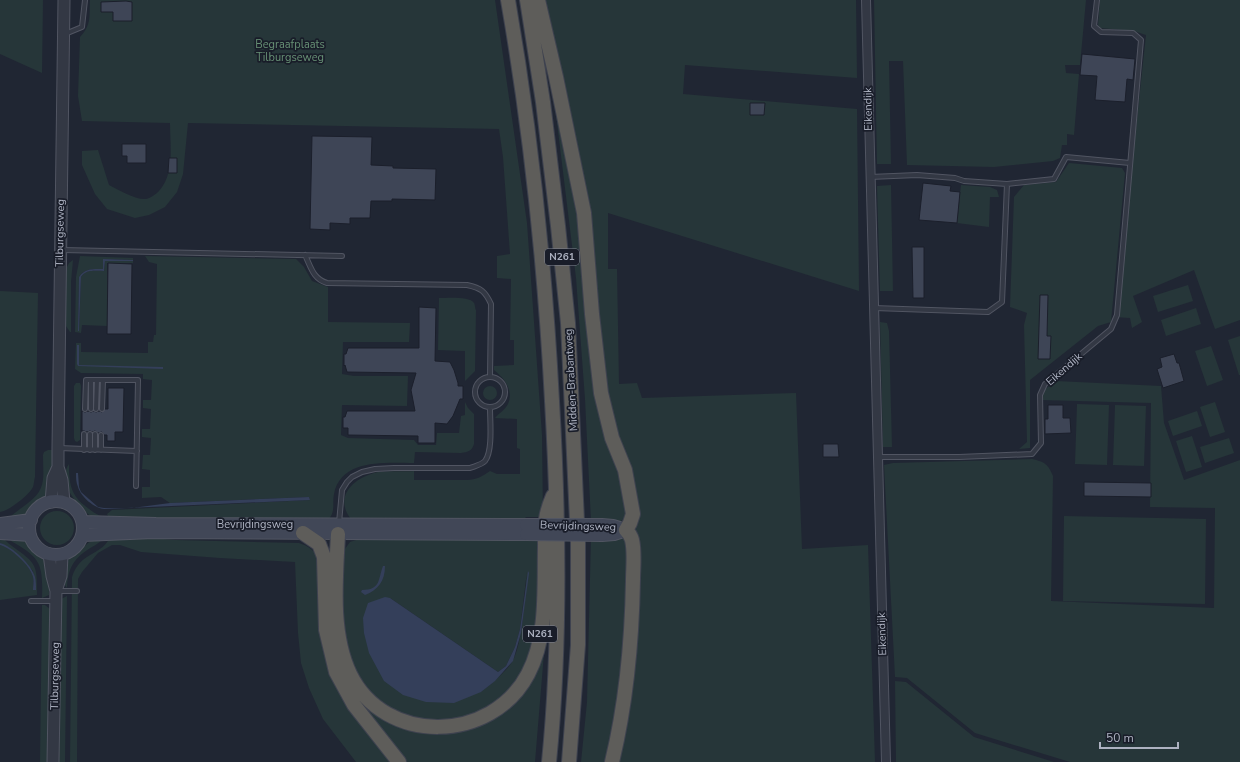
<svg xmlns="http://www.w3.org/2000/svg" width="1240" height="762" font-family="'Nunito Sans',sans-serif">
<rect width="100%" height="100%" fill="#202633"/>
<path fill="#263639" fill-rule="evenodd" d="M0 0H43L42 73 0 54Z
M90 0H495L527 223 542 435 543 517H526L523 520 351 519C334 498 352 479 374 473 383 470 403 472 414 471V480H467C476 480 483 476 490 471L497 474H520V449L517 448V419L495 418C499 413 505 410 508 404 514 390 504 378 494 370V366L514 365V340H510L511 279 497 278V256L510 254 503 157 499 129 188 123 183 174 177 192 165 207 149 215 135 218 107 209 95 194 82 165V151L98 150 109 185C119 190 135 200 146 199 151 198 156 194 159 191 175 173 170 145 170 123L82 121 78 96 80 37C92 24 89 17 90 0Z
M542 0H856L857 78 685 65 683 94 857 109 859 291 608 213V269H617L619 384 637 383 642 398 796 393 802 549 868 545 875 762H617L636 535 635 512 614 430 600 354Z
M874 0H1086L1080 65H1065L1066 73 1079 74 1074 135 1067 134V145H1062L1060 158 1053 161 994 167 907 165 903 61H889L891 164H877Z
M1100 0H1240V320L1215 329 1194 270 1133 296 1142 322 1132 328 1130 318 1114 317 1127 212 1146 35 1134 31 1100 28 1098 25Z
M552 82 567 140 626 515 624 519 619 522 591 521 585 399 576 278Z
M1069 163 1122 168 1125 173 1111 322 1098 326 1030 380V448L1019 449 1027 442 1024 325 1027 313 1010 307 1014 197 1024 185 1056 182Z
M891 185 893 291H880L877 186Z
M961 185 990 187 997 190 999 197H990L989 227 957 223Z
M80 256 133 258V260L103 259V269C93 269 85 268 79 277L78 331H79L81 277C86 269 95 271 104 271L105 261H133V263H107V326L82 325 81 333 75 332 76 277Z
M145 256 296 259 304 267 312 281 328 287V322L410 323 409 342H343L342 374 354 376H408L407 406 342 405 341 435 348 438 414 440 418 445H436L437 433H459L461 416 465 415V402L468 408 474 414V444C472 451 468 452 461 453L415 452 414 463C387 463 341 458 334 494 332 504 336 512 328 520L110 521 107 514 112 510 310 500 309 497 170 503 161 497 142 498V487H150V470L142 469 143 455H150L151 438 142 437V429H150L151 409 143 408V400H151L152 380 143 379V374L81 373 75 369 76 343H81V352L148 353V342H153L154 335H156L157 264 149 262Z
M73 260 71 282V332H70L66 326V269L69 263Z
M1188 285 1193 301 1158 312 1153 296Z
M0 291 38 293 35 477C34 480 34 484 33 487 29 495 9 511 0 512Z
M439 298C447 298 470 296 474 303 475 304 475 309 476 310L475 371 465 381V351L438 350Z
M1196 308 1201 324 1166 336 1161 320Z
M880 322 887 323 889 331 892 447H883Z
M1240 336V375H1239L1228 340Z
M1211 346 1223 380 1207 386 1195 351Z
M1056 381 1161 386 1164 423 1184 480 1240 460V762H1070L975 733 907 678 895 677 884 465 893 463 1032 459C1045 462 1048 464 1053 476L1051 601 1214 608 1215 508 1150 507 1151 403 1041 400 1044 390Z
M76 383H80L81 386 80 440 77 442 75 441 74 438V386Z
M483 393a7 7 0 1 1 14 0a7 7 0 1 1-14 0Z
M1215 402 1225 432 1210 437 1200 407Z
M1077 404 1109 405 1107 465 1075 464Z
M1115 405 1146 406 1144 466 1113 465Z
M1197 411 1202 426 1173 436 1168 421Z
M1192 436 1202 467 1186 472 1176 441Z
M1229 438 1234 453 1205 463 1200 447Z
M48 450H53C52 465 53 484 45 496 42 501 36 505 32 509 25 516 20 520 10 517 15 512 22 508 28 503 47 489 43 477 43 455L44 452Z
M69 464C69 481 70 494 84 505 90 510 95 514 103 517H92C78 507 56 482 69 464Z
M40 528a17 17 0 1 1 34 0a17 17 0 1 1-34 0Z
M1064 516 1206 519 1205 604 1063 601Z
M0 536C5 539 7 543 12 546 37 564 37 564 37 595L0 600V545C12 548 30 565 33 577 34 581 33 586 33 590H35L33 571 15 552 0 543Z
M10 536C21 538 23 539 31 547 34 550 38 552 41 556 49 566 49 582 49 595L42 598C43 564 41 558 11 541Z
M127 536 176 540 299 543C308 546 313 549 318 558L324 645 394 762H356L323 719 309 688 301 663 298 633 295 562 220 558 141 552 120 545H112L98 553 82 572 78 579 77 762H70L72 577C80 552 100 556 109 539Z
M104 537C101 542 97 544 92 547 74 558 68 567 67 588L63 582 65 565 69 559 93 539Z
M365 537 543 541 536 642 525 671 508 695 483 713 458 722H429L403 716 377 700 353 668 342 619V553L350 542ZM527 571C525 594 523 644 512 662 504 674 492 683 481 692L390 598 498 672 506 666 515 647 520 629Z
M591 537H623L627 541 628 606 609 762H581L587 702Z
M67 596 65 762H59L61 599Z
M42 605H45L50 609 48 762H40Z
M545 641 535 762H404L359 706 344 670 398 724 496 716Z
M895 681 906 682 974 737 1054 762H896Z"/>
<path fill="#343f5a" d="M103 259 133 260V261H105L104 271C96 271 86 269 81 277L79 331H78L79 277C85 268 93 269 103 269Z
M77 345H79V365L163 367V369L78 366 77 364Z
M76 473H78L79 487 81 492 98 507 104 508H132L170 503 309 497 310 500 104 509C94 508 81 497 78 487 76 482 76 478 76 473Z
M0 543C12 546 32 565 35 577 36 581 36 586 36 590H33C33 586 34 581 33 577 30 565 11 548 0 545Z
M383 566H385C385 581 378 590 365 595L361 592 362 590C381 590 378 579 383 566Z
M528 571 529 573 521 633 513 661 495 681 481 692 454 703 426 702 403 695 384 681 369 653 364 633 363 618 368 603 385 597 390 598 498 672 506 666 515 647 520 629Z"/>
<path fill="#3e4556" stroke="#1b1f2b" d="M126 1 132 2V21H113V12H101V2Z
M1082 54 1135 59 1133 80 1127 79 1125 102 1095 100 1097 76 1080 75Z
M750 103H765L764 115H750Z
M312 136 372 137 371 165 393 166V168L436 169 435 200 392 199V201H371L370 218H350V224L330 223V230L310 229Z
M122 144H146V163H127V156H122Z
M169 158H177V173H168Z
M923 183 951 186 950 191 960 192 957 223 919 220Z
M912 247H924V298H913Z
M108 263 132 264 131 334H107Z
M1040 295H1048L1047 336H1051L1050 359H1038Z
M419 307 436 308 435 361 450 362 454 370 458 383V386H463V399H460L453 416 447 424 435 423V443H418V436L348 435V428H343V417H345L347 411H415L411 390 416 373 347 372 345 365 344 366V354H346L348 348H419Z
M1174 354 1177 363H1179L1184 381 1163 388 1157 369 1162 367 1160 358Z
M108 388H124L123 432H115V441H107V435H104L102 432 98 433 95 431 92 432 90 431 87 432 84 431H82V411L85 412 88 411 91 412 94 411 96 412 99 411 102 412 105 409H108Z
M1048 405H1063V418H1070L1071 433 1045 434V419H1048Z
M823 444H838L839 457H823Z
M1084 482 1151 483V497L1084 496Z"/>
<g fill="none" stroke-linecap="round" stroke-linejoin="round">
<g stroke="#515562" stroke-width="6">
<path id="service" d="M65 34 82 27 85 0
M870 177 917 175 955 178 964 181 1007 184 1054 179 1066 157 1130 163
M62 250 342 256
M305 255C311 267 313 279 327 283L467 285C481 288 485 291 491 304L490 377
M874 308 988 312 1002 302 1007 184
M475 392a15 15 0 1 1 30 0a15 15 0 1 1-30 0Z
M85 409 86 380H138L136 486
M91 409V380
M96 409 97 380
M102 409 103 380
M59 448 137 451
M84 450V434
M90 450V434
M95 450V434
M101 450V435
M877 457H959L1032 454 1041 443 1040 395 1045 384 1111 329 1117 315 1141 40 1133 33 1101 32 1094 26 1097 0
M339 523 342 490 347 482 352 477 362 472 375 469 394 468H470C475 466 481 465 485 461 493 451 490 421 490 408
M56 591H77
M31 601H54"/>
</g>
<g stroke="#515562" stroke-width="10">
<path id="minor" d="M866 0 886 762"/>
</g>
<g stroke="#515562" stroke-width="13">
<path id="tertiary" d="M51 502 53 478 58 467
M64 502 62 480 58 467V448L64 0
M49 554 52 576 56 591
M53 762 56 591 61 576 62 555"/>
</g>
<g stroke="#515562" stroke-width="14">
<path id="secondary" d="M29 528a27 27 0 1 1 54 0a27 27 0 1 1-54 0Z
M83 522 156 524 526 525
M0 524 31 520
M602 525 613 526 626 530
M0 533 30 535
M83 535 153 532 526 534
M602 535 614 534 626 530"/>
</g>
<g stroke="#3e424f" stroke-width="16">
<path id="trunk" d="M508 0C531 132 545 267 552 401 559 521 561 642 549 762
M527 0 543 102 558 226 568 323 578 543V645L569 762
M538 0 556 77 584 213 592 314 601 393 612 438 625 470 633 514 630 523 626 530C629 533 631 536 632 540 635 552 633 568 633 580 632 639 626 704 612 762
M303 533 319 544 324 557 326 630 336 672 354 705 399 762
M338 534C336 578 330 632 350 674 385 746 492 743 528 674 548 636 544 588 545 546 545 537 545 528 546 519 547 511 550 503 553 496"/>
</g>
<use href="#service" stroke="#333844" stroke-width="4"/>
<use href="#minor" stroke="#333844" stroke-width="8"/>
<use href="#tertiary" stroke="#333844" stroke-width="11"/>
<use href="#secondary" stroke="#414757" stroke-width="12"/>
<use href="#trunk" stroke="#5e5d5a" stroke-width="14"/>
<g stroke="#515562" stroke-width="14" stroke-linecap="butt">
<path id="secondary-bridge" d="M526 525H602
M526 534 602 535"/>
</g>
<use href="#secondary-bridge" stroke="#414757" stroke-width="12"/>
</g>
<g text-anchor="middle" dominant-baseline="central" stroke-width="3.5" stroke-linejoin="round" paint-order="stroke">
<g fill="#191d29" stroke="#818593" stroke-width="1">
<rect x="545" y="249" width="34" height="16" rx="3"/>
<rect x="523" y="626" width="34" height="16" rx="3"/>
</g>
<g font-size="10" font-weight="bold" fill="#adb2c1">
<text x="562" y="257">N261</text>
<text x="540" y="634">N261</text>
</g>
<g font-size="11" fill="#679075" stroke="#191d29">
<text x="290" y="44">Begraafplaats<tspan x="290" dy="13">Tilburgseweg</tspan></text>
</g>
<g font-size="11" fill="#adb2c1" stroke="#191d29">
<text transform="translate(868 109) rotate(-91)">Eikendijk</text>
<text transform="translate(60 233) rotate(-89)">Tilburgseweg</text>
<text transform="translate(1064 369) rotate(-41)">Eikendijk</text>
<text transform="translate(571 380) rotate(-93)">Midden-Brabantweg</text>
<text x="255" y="524">Bevrijdingsweg</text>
<text transform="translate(578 526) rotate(2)">Bevrijdingsweg</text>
<text transform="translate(882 634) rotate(-92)">Eikendijk</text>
<text transform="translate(55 676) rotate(-89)">Tilburgseweg</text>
</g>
</g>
<path d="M1100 742v6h78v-6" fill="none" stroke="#adb2c1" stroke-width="2"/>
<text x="1106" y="742" font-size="12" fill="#adb2c1" stroke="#191d29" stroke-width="3" paint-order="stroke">50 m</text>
</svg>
